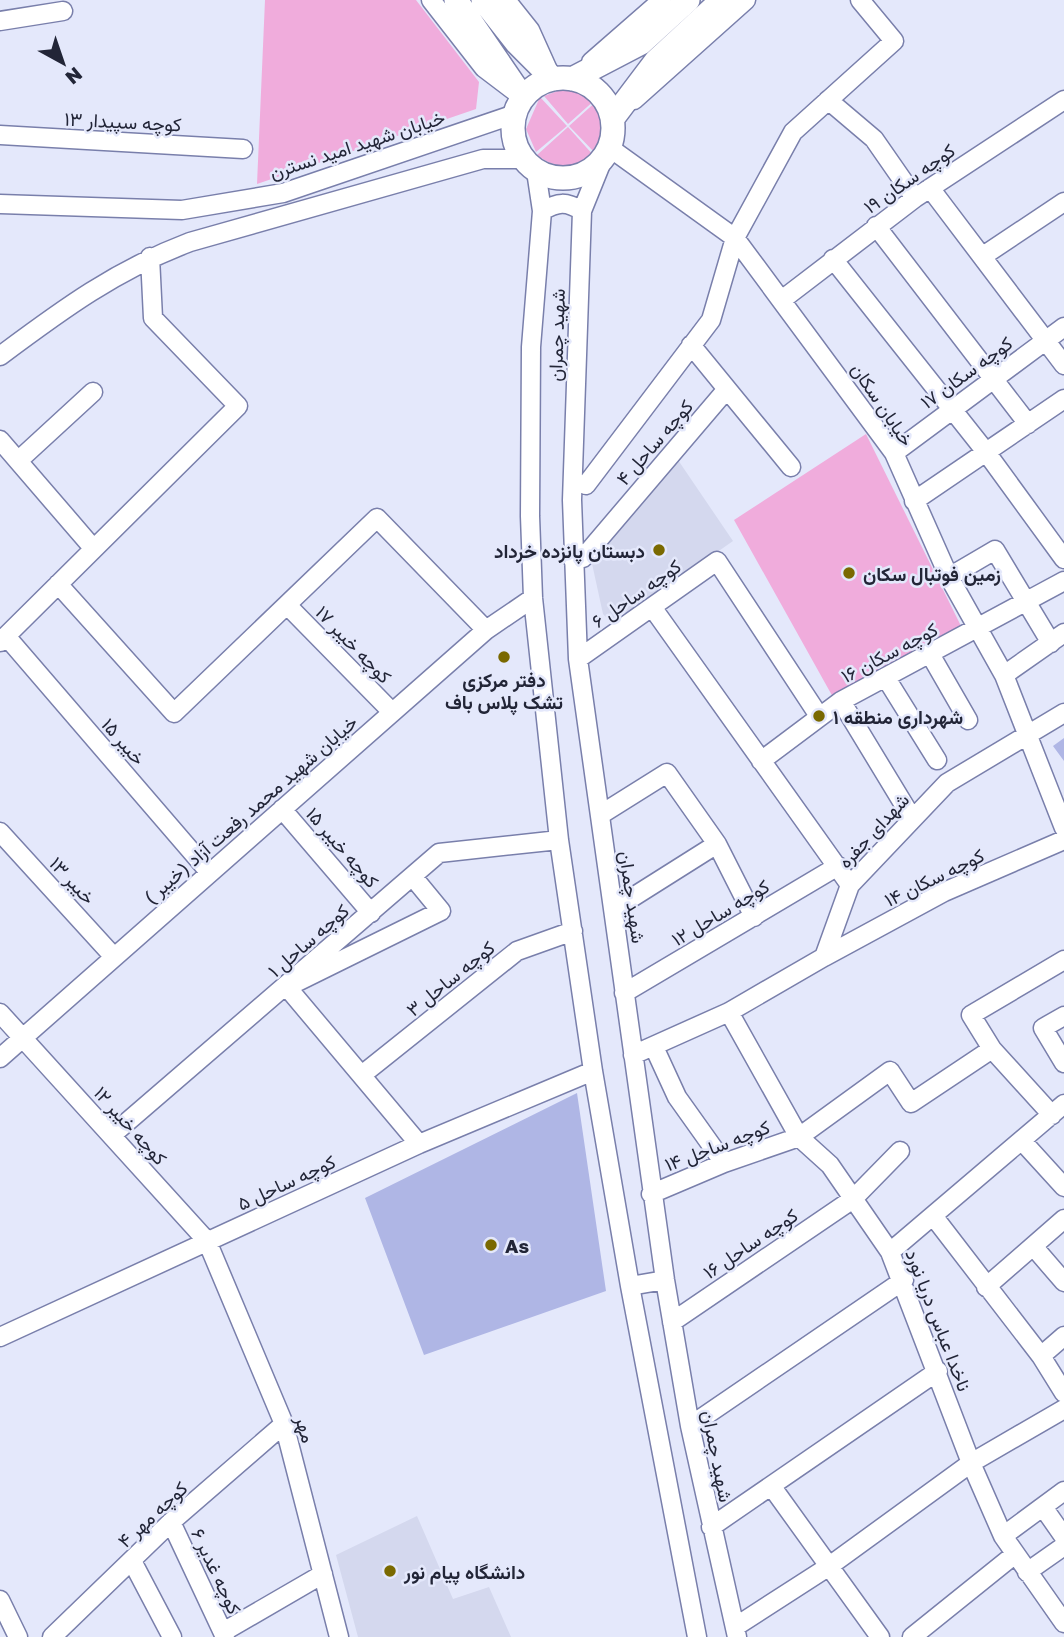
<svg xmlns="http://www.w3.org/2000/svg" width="1064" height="1637" font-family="'Golos Text',Vazirmatn,sans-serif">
<rect width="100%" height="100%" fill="#e4e8fb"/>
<path fill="#d4d8ee" d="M678 460 733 541 613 625 603 614 591 559Z
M417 1516 453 1599 489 1587 511 1637H358L336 1555Z"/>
<path fill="#f0acdc" d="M265 0H416L479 82 476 109 257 184Z
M571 86 585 90 596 99 568 124 544 96Z
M540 97 567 126 536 152 526 129Z
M599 99C608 119 611 137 597 155L569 126Z
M568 127 595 157C577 170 554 169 537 155Z
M866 434 961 626 834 699 734 520Z"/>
<path fill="#afb6e5" d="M1064 738V761L1053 746Z
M577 1093 606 1291 424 1355 365 1198Z"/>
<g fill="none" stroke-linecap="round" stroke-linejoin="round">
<g stroke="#797fab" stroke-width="21">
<path id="minor" d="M431 0 484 68 513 90
M506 0 530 30 548 70
M0 21 63 11
M591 62 662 0
M634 100 746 0
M828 100 874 139 915 198
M0 135 243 149
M610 148 735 238 894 453 949 577 1004 675 1064 828
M603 159 582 211 572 500 578 659 665 1280 690 1426 737 1637
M536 171 542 211 531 347 530 516 533 598 559 840 593 1071 630 1286 697 1637
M930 188 1064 365
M0 204 182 210 283 193 515 114
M542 211C558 202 566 201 582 211
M876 226 1028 424
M983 256 1064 202
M833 259 986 452 1064 559
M783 299 915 198 1064 100
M0 356C63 309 116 270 190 242L483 159H523
M727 389 791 467
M0 440 93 548
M894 453 1064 327
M19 460 93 392
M586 485 711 320 735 238 793 132 894 41 860 0
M914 501 1064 399
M573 560 583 558 727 389 691 345
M949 577 995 550 1051 643
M58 584 174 713 377 518 486 630
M287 605 392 712
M652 607 850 885
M6 636 210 873
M0 642 238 406 153 318 150 257
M930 654 968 720
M578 659 717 561 819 716
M1004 675 1064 633
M886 678 937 760
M841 701 912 818
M761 761 841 701 1064 581
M282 809 371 913
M600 815 667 773 717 844 754 917
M0 832 114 957
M413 877 441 911 287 987 419 1144
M614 909 717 844
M824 957 944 892 1064 840
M624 993 838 866
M729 1012 799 1137 830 1165 890 1252 971 1463 1003 1536 1064 1623
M0 1013 207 1241 284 1424 339 1637
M1064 1016 1043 1028 1064 1063
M654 1047 677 1097 724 1163
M633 1055 729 1012 824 957 850 885 947 783 1064 713
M0 1058 486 630 533 598
M363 1074 517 951 573 931
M1052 1115 992 1049 971 1015 1064 960
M112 1135 439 853 559 840
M1023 1142 1064 1187
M651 1194 724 1163 799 1137 890 1071 911 1103 992 1049
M934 1217 1041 1356 1064 1393
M1033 1246 1064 1282
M890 1252 1064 1104
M630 1286 665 1280
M986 1287 1064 1219
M672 1322 853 1199 900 1151
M0 1337 419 1144 593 1071
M1041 1356 1064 1336
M690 1426 904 1280
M772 1487 880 1637
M1043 1507 1064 1537
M171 1522 225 1637
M711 1527 938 1371
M1003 1536 1064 1491
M132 1561 172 1637
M1027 1572 1064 1546
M0 1600 18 1637
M735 1627 828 1567 971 1463 1064 1409
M223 1632 323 1574
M52 1637 171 1522 284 1424
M912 1637 1014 1555"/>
</g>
<g stroke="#797fab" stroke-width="26">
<path id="major" d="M456 0 523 98
M483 0 516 42 553 79
M513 128a50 50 0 1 1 100 0a50 50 0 1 1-100 0Z
M572 79 641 43 688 0
M613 118 656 61 722 0"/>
</g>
<use href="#minor" stroke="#fff" stroke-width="18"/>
<use href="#major" stroke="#fff" stroke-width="23"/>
</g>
<g fill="#7a6900" stroke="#e4e8fb" stroke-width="2.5">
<circle cx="659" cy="550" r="7"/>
<circle cx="849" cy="573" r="7"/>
<circle cx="504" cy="657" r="7"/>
<circle cx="819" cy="716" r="7"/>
<circle cx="491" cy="1245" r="7"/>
<circle cx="390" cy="1571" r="7"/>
</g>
<g text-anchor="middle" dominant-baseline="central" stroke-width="5" stroke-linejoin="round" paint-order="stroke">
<g font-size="19" fill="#222537" stroke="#e4e8fb">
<text transform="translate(123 121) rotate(3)">کوچه سپیدار ۱۳</text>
<text transform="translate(357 144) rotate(-18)">خیابان شهید امید نسترن</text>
<text transform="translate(909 178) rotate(-35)">کوچه سکان ۱۹</text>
<text transform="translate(556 335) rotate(-88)">شهید چمران</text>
<text transform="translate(966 372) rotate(-36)">کوچه سکان ۱۷</text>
<text transform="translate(883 404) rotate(56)">خیابان سکان</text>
<text transform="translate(654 442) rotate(-49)">کوچه ساحل ۴</text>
<text transform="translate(636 593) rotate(-35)">کوچه ساحل ۶</text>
<text transform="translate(354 644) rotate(46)">کوچه خیبر ۱۷</text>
<text transform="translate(889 652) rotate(-28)">کوچه سکان ۱۶</text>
<text transform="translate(124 741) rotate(49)">خیبر ۱۵</text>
<text transform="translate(250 809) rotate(-41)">( خیبر) خیابان شهید محمد رفعت آزاد</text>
<text transform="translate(873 830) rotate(-47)">شهدای جفره</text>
<text transform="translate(343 847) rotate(49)">کوچه خیبر ۱۵</text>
<text transform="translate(934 877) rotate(-26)">کوچه سکان ۱۴</text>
<text transform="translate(73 880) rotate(47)">خیبر ۱۳</text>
<text transform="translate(633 897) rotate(82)">شهید چمران</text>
<text transform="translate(720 912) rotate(-31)">کوچه ساحل ۱۲</text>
<text transform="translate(308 940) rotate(-41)">کوچه ساحل ۱</text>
<text transform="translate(450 978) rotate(-39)">کوچه ساحل ۳</text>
<text transform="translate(131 1125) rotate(48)">کوچه خیبر ۱۲</text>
<text transform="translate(717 1145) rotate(-21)">کوچه ساحل ۱۴</text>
<text transform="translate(286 1182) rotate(-25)">کوچه ساحل ۵</text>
<text transform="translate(750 1243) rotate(-34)">کوچه ساحل ۱۶</text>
<text transform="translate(939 1320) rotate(69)">ناخدا عباس دریا نورد</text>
<text transform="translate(306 1429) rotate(73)">مهر</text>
<text transform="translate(718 1456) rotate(79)">شهید چمران</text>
<text transform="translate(152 1514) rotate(-43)">کوچه مهر ۴</text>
<text transform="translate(217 1571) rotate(65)">کوچه غدیر ۶</text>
</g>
<g font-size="19" font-weight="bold" fill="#222537" stroke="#e4e8fb" text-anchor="start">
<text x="645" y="550" text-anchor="end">دبستان پانزده خرداد</text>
<text x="863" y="573">زمین فوتبال سکان</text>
<text x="504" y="679" text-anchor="middle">دفتر مرکزی<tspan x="504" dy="22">تشک پلاس باف</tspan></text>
<text x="833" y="716">شهرداری منطقه ١</text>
<text x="505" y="1245">As</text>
<text x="404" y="1571">دانشگاه پیام نور</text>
</g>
</g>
<g transform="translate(63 63) rotate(140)" stroke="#e4e8fb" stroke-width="5" paint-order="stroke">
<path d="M0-5L12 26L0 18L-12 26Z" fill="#222537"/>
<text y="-10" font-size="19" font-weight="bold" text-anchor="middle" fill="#222537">N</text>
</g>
</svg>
